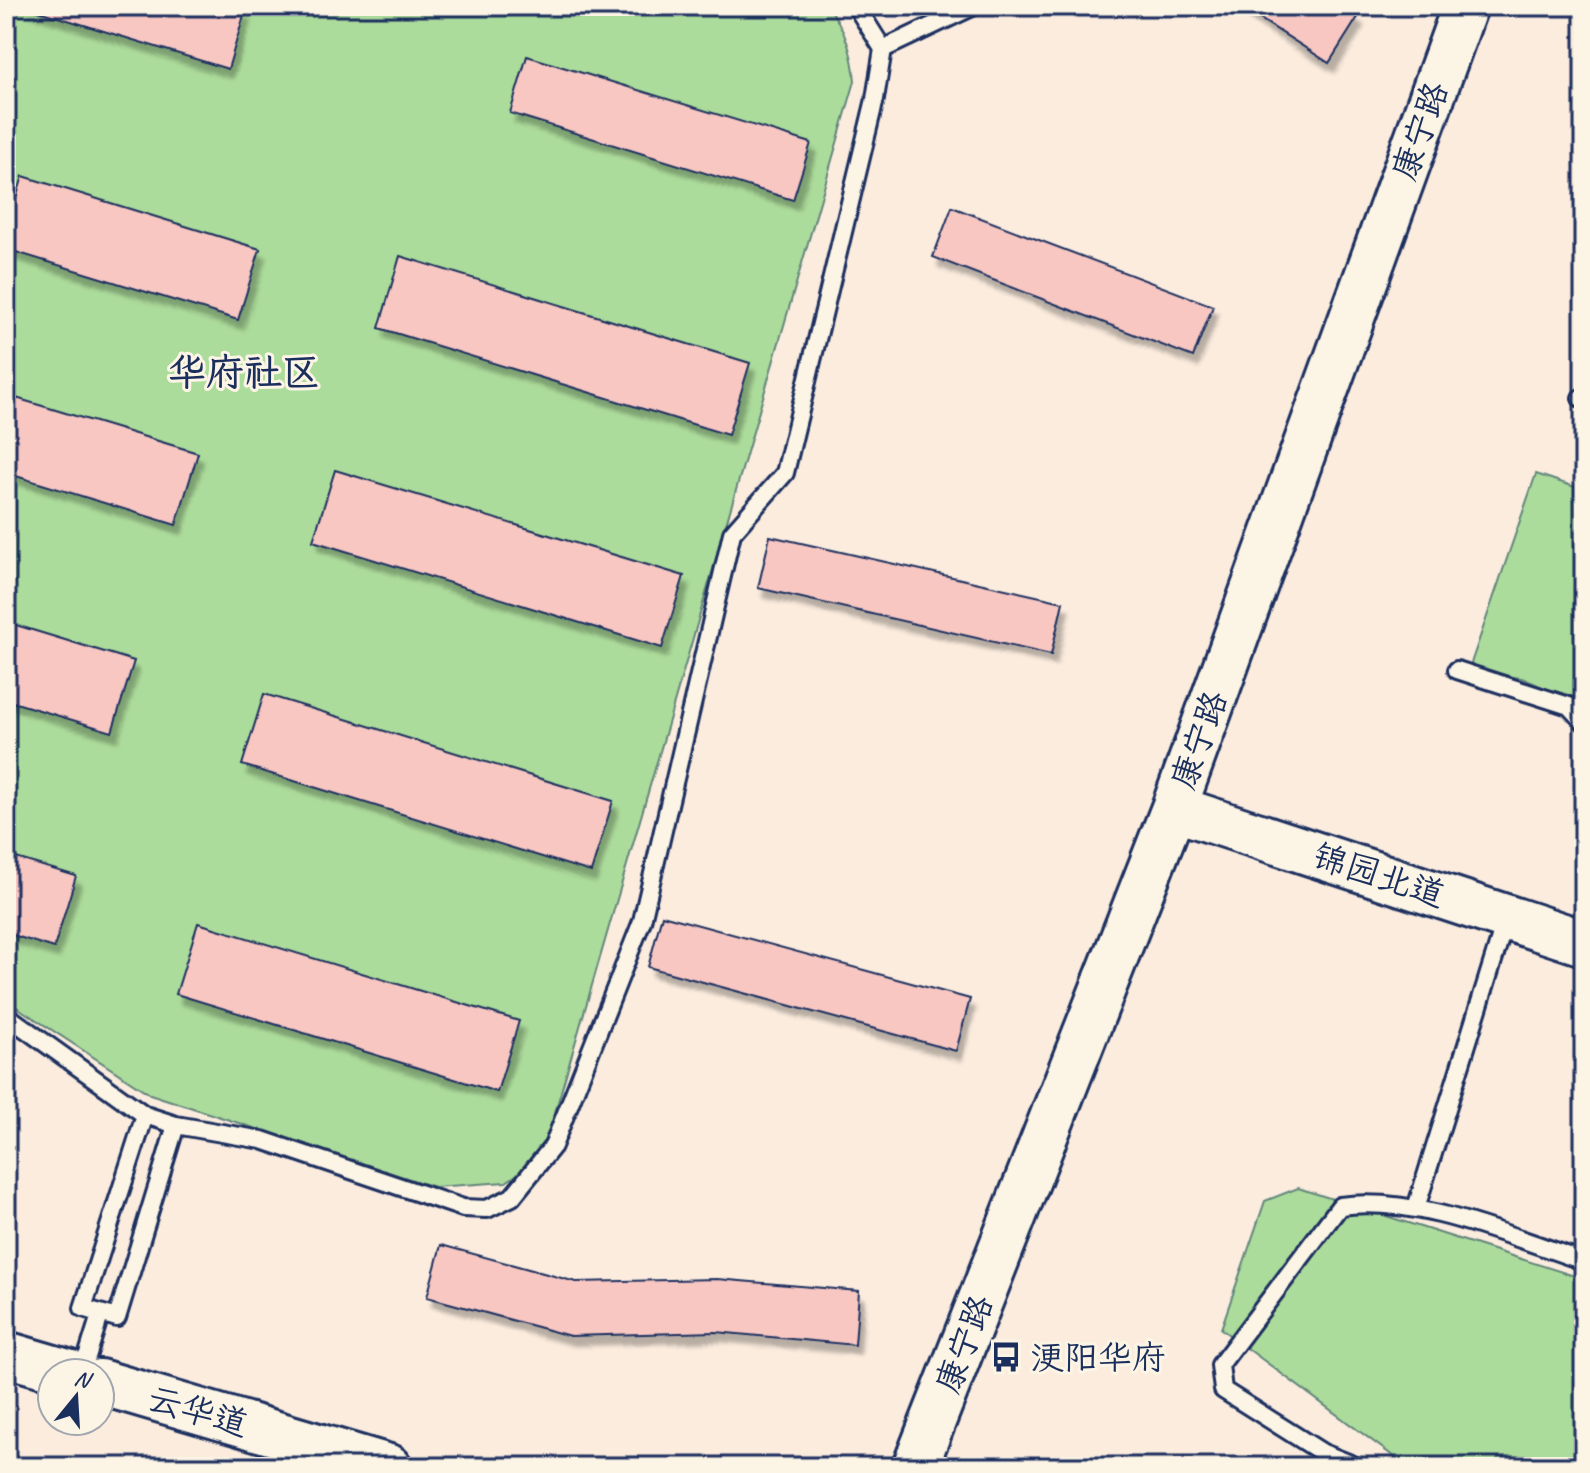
<svg xmlns="http://www.w3.org/2000/svg" width="1590" height="1473" font-family="Caveat,'LXGW WenKai TC',sans-serif">
<defs>
<filter id="shadow"><feDropShadow dx="5" dy="9" stdDeviation="2" flood-color="#0004"/></filter>
</defs>
<rect width="100%" height="100%" fill="#fbecde"/>
<filter id="ink" filterUnits="userSpaceOnUse"><feTurbulence type="fractalNoise" baseFrequency=".0125" numOctaves="2"/><feDisplacementMap in="SourceGraphic" scale="16" xChannelSelector="R" yChannelSelector="G"/><feConvolveMatrix kernelMatrix="1 2 1 2 8 2 1 2 1" color-interpolation-filters="sRGB"/></filter>
<g filter="url(#ink)">
<path fill="#acdc9b" stroke="#64867c" stroke-width="2" d="M6 6H828C845 29 853 53 855 81L542 1157 506 1182 434 1187 150 1094 6 1000Z
M1536 474 1584 490V705L1522 678 1468 672Z
M1298 1188 1584 1279V1467H1424L1397 1459 1221 1329 1265 1201Z"/>
<path fill="#f8c7c2" stroke="#1b2f5e" stroke-width="2" filter="url(#shadow)" d="M22 6H226L245 12 228 69Z
M1240 6H1341L1358 17 1329 63Z
M527 56 811 143 793 200 510 113Z
M23 176 260 249 238 320 6 249V231Z
M952 207 1213 306 1193 357 933 257Z
M400 256 750 363 728 435 379 328Z
M6 395 198 453 176 525 6 473Z
M335 470 684 576 662 648 313 541Z
M770 536 1063 602 1051 655 758 588Z
M6 622 134 661 112 732 6 700Z
M264 694 613 801 591 872 242 765Z
M6 855 76 876 54 948 6 933Z
M662 915 970 999 956 1051 648 967Z
M198 923 519 1021 497 1092 176 994Z
M441 1245 576 1282 717 1279 859 1291 855 1345 716 1332 570 1336 427 1297Z"/>
<g fill="none" stroke-linecap="round" stroke-linejoin="round">
<g stroke="#1b2f5e" stroke-width="22">
<path id="lane" d="M883 49 974 6
M1581 398 1584 399
M1457 670 1569 706 1584 722
M6 1015 145 1115 176 1125 262 1140 463 1208 487 1209 512 1197 553 1146 642 921 732 533 785 473 875 99 883 49 856 6
M145 1115 83 1308 117 1318 176 1125
M1416 1208 1506 919
M82 1373 100 1315
M1358 1467 1323 1453 1223 1390 1220 1365 1340 1206C1418 1195 1510 1237 1584 1261"/>
</g>
<g stroke="#1b2f5e" stroke-width="50">
<path id="secondary" d="M1174 808 1584 943
M6 1354 71 1373
M100 1382 389 1467
M915 1467 1174 808 1465 6"/>
</g>
<use href="#lane" stroke="#fcf5e5" stroke-width="16"/>
<use href="#secondary" stroke="#fcf5e5" stroke-width="44"/>
</g>
</g>
<defs>
<g id="bus-bare" transform="scale(2.4)"><path d="M-5-6H5V4H4V6H2V4H-2V6H-4V4H-5ZM-3.5-4V0h7V-4ZM-3.5 1.2v1.5H-2V1.2ZM2 1.2v1.5H3.5V1.2Z" fill="#1b2f5e" stroke="#fcf5e5" stroke-width="2.5" paint-order="stroke"/></g>
</defs>
<g fill-rule="evenodd">
<use href="#bus-bare" x="1006" y="1357"/>
</g>
<g text-anchor="middle" dominant-baseline="central" stroke-width="6" stroke-linejoin="round" paint-order="stroke">
<g font-size="34" fill="#1b2f5e" stroke="#fcf5e5">
<text transform="translate(1420 131) rotate(-70)">康宁路</text>
<text transform="translate(1199 740) rotate(-70)">康宁路</text>
<text transform="translate(1379 875) rotate(18)">锦园北道</text>
<text transform="translate(964 1344) rotate(-69)">康宁路</text>
<text transform="translate(198 1411) rotate(16)">云华道</text>
</g>
<g font-size="34" fill="#1b2f5e" stroke="#fcf5e5" text-anchor="start">
<text x="1030" y="1357">浭阳华府</text>
</g>
<g font-size="38" font-weight="bold" fill="#1b2f5e" stroke="#fcf5e5">
<text x="244" y="372">华府社区</text>
</g>
</g>
<rect width="1590" height="1473" fill="none" stroke="#fcf5e5" stroke-width="32"/>
<rect x="16" y="16" width="1558" height="1441" fill="none" stroke="#1b2f5e" stroke-width="3" filter="url(#ink)"/>
<g transform="translate(76 1397) rotate(18)"><circle r="38" fill="#fcf5e5" stroke="#a2a6af" stroke-width="2"/>
<path d="M0-6L14 30L0 20L-14 30Z" fill="#1b2f5e"/>
<text y="-12" font-size="22" font-weight="bold" text-anchor="middle" fill="#1b2f5e">N</text>
</g>
</svg>
